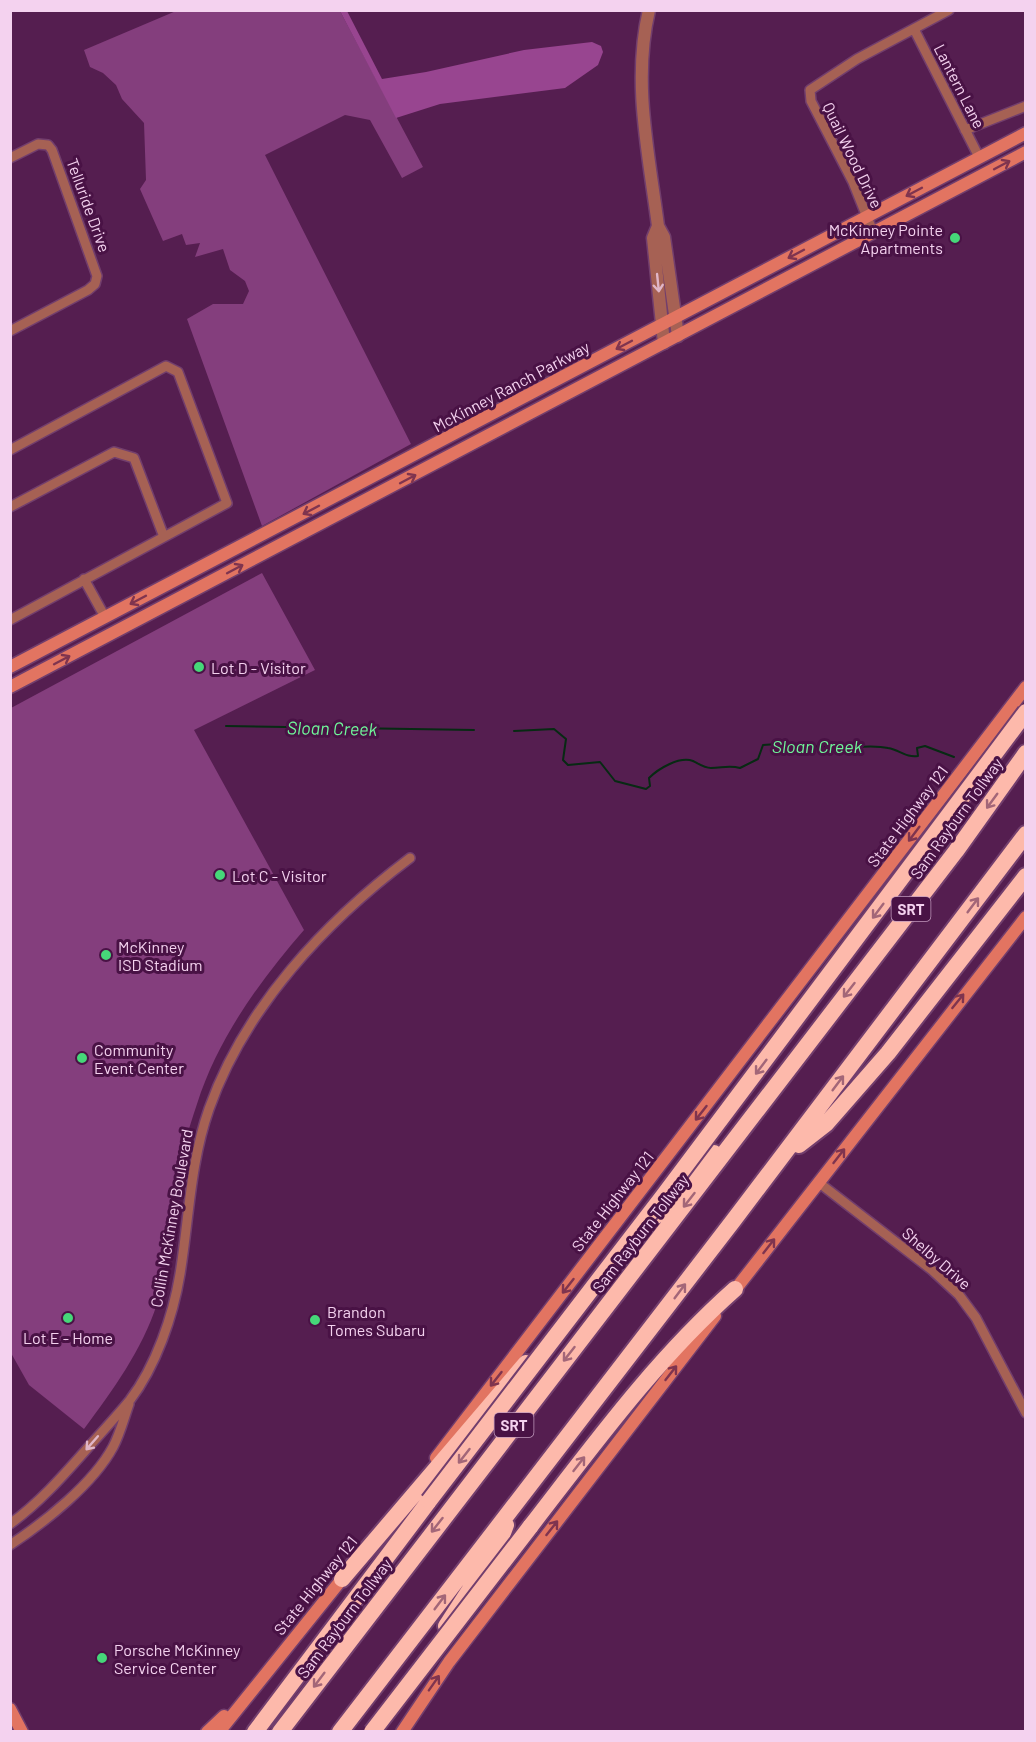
<svg xmlns="http://www.w3.org/2000/svg" width="1036" height="1742" font-family="Barlow,sans-serif">
<rect width="100%" height="100%" fill="#551e50"/>
<path fill="#843e7d" d="M176 11H340L423 167 402 178 370 120 345 115 265 155 411 444 262 526 187 319 213 304H243L249 291 245 281 230 270 223 249 195 257 200 243 186 245 182 234 163 241 140 189 146 180 144 123 122 99 116 85 103 73 90 67 84 50Z
M262 573 315 670 194 730 304 930C259 982 218 1038 197 1104 189 1128 181 1153 178 1178 172 1220 170 1263 157 1304 142 1350 113 1390 84 1429L29 1385 11 1353V708Z"/>
<path fill="#984590" d="M340 11H347L382 79 426 72 524 50 592 42 601 46 603 52 598 65 565 88 440 104 396 118Z"/>
<g fill="none" stroke-linecap="round" stroke-linejoin="round">
<path stroke="#072a13" stroke-width="2" d="M226 726 474 730
M514 731 554 729 566 739 563 760 568 765 600 762 615 781 646 789 650 786 649 778C658 769 679 756 693 761 699 764 704 768 711 768 722 768 729 765 740 768L758 759 763 745C788 742 812 747 837 748 853 748 872 744 888 748 900 750 906 758 918 756L917 748 925 746 954 757"/>
<g stroke="#723e6d" stroke-width="12">
<path id="minor" d="M914 29 979 157
M965 130 1026 106
M10 158 38 144 48 145 52 150 97 276 95 284 88 290 10 331
M873 232 853 182 811 101 810 90 857 59 949 10
M10 450 166 366 178 372 227 503 10 620
M10 507 114 452 134 458 164 537
M84 579 105 617
M818 1182 932 1270 959 1295 976 1318 1026 1413
M10 1524C39 1503 62 1477 85 1451 100 1434 116 1417 130 1400 156 1366 173 1316 180 1274 189 1219 190 1163 209 1109 245 1007 325 922 410 858
M10 1545C45 1522 93 1484 113 1447 120 1434 124 1418 129 1404"/>
</g>
<g stroke="#723e6d" stroke-width="15">
<path id="tertiary" d="M649 10C632 82 649 155 658 226L664 237 678 336
M658 226 653 238 664 343"/>
</g>
<g stroke="#723e6d" stroke-width="15">
<path id="secondary" d="M10 667 1026 133
M10 687 1026 152
M731 1295 1026 917
M436 1458 1026 687
M10 1709 22 1732
M207 1732 224 1716
M219 1732 346 1574
M402 1732 449 1662 715 1316"/>
</g>
<g stroke="#723e6d" stroke-width="20">
<path id="motorway" d="M799 1145 826 1124 888 1053 1026 876
M656 1216 714 1153
M530 1527C595 1443 656 1359 735 1289
M342 1579 526 1363
M446 1626 498 1546 506 1525
M255 1732 429 1501
M280 1732 956 851 1026 753
M340 1732 733 1221 1026 834"/>
</g>
<use href="#minor" stroke="#a66154" stroke-width="9"/>
<use href="#tertiary" stroke="#a66154" stroke-width="12"/>
<use href="#secondary" stroke="#e27461" stroke-width="12"/>
<use href="#motorway" stroke="#fdb9ab" stroke-width="16"/>
<g stroke="#723e6d" stroke-width="20" stroke-linecap="butt">
<path id="motorway-bridge" d="M429 1501 663 1196 1026 712
M372 1732 530 1527"/>
</g>
<use href="#motorway-bridge" stroke="#fdb9ab" stroke-width="16"/>
</g>
<defs><path id="oneway-shaft" d="M-6 0H5M1.5-3L5.5 0L1.5 3" fill="none" stroke-width="1.6" stroke-linecap="round" stroke-linejoin="round" transform="scale(1.5)"/></defs>
<g stroke="#7f344f">
<use href="#oneway-shaft" transform="translate(1002 165) rotate(-28)"/>
<use href="#oneway-shaft" transform="translate(914 192) rotate(152)"/>
<use href="#oneway-shaft" transform="translate(796 254) rotate(152)"/>
<use href="#oneway-shaft" transform="translate(624 345) rotate(152)"/>
<use href="#oneway-shaft" transform="translate(408 479) rotate(-28)"/>
<use href="#oneway-shaft" transform="translate(311 510) rotate(152)"/>
<use href="#oneway-shaft" transform="translate(235 569) rotate(-28)"/>
<use href="#oneway-shaft" transform="translate(138 600) rotate(152)"/>
<use href="#oneway-shaft" transform="translate(62 660) rotate(-28)"/>
<use href="#oneway-shaft" transform="translate(914 834) rotate(127)"/>
<use href="#oneway-shaft" transform="translate(958 1001) rotate(-51)"/>
<use href="#oneway-shaft" transform="translate(701 1113) rotate(128)"/>
<use href="#oneway-shaft" transform="translate(839 1156) rotate(-52)"/>
<use href="#oneway-shaft" transform="translate(769 1246) rotate(-52)"/>
<use href="#oneway-shaft" transform="translate(568 1286) rotate(128)"/>
<use href="#oneway-shaft" transform="translate(671 1373) rotate(-52)"/>
<use href="#oneway-shaft" transform="translate(496 1379) rotate(128)"/>
<use href="#oneway-shaft" transform="translate(552 1528) rotate(-52)"/>
<use href="#oneway-shaft" transform="translate(434 1683) rotate(-55)"/>
</g>
<g stroke="#e0b6c8">
<use href="#oneway-shaft" transform="translate(658 283) rotate(84)"/>
<use href="#oneway-shaft" transform="translate(92 1443) rotate(131)"/>
</g>
<g stroke="#a36678">
<use href="#oneway-shaft" transform="translate(992 801) rotate(126)"/>
<use href="#oneway-shaft" transform="translate(973 905) rotate(-53)"/>
<use href="#oneway-shaft" transform="translate(878 911) rotate(127)"/>
<use href="#oneway-shaft" transform="translate(849 990) rotate(128)"/>
<use href="#oneway-shaft" transform="translate(761 1067) rotate(127)"/>
<use href="#oneway-shaft" transform="translate(838 1083) rotate(-53)"/>
<use href="#oneway-shaft" transform="translate(689 1200) rotate(128)"/>
<use href="#oneway-shaft" transform="translate(680 1291) rotate(-53)"/>
<use href="#oneway-shaft" transform="translate(569 1354) rotate(128)"/>
<use href="#oneway-shaft" transform="translate(464 1456) rotate(128)"/>
<use href="#oneway-shaft" transform="translate(579 1464) rotate(-52)"/>
<use href="#oneway-shaft" transform="translate(437 1525) rotate(128)"/>
<use href="#oneway-shaft" transform="translate(440 1602) rotate(-53)"/>
<use href="#oneway-shaft" transform="translate(319 1680) rotate(127)"/>
</g>
<g fill="#46d779" stroke="#491245" stroke-width="2">
<circle cx="955" cy="238" r="6"/>
<circle cx="199" cy="667" r="6"/>
<circle cx="220" cy="875" r="6"/>
<circle cx="106" cy="955" r="6"/>
<circle cx="82" cy="1058" r="6"/>
<circle cx="68" cy="1318" r="6"/>
<circle cx="315" cy="1320" r="6"/>
<circle cx="102" cy="1658" r="6"/>
</g>
<g text-anchor="middle" dominant-baseline="central" stroke-width="6" stroke-linejoin="round" paint-order="stroke">
<g fill="#491245" stroke="#c198bc" stroke-width="1.5">
<rect x="891.5" y="897" width="39" height="24" rx="4.5"/>
<rect x="494.5" y="1413" width="39" height="24" rx="4.5"/>
</g>
<g font-size="15" font-weight="bold" fill="#f4d2ef">
<text x="911" y="909">SRT</text>
<text x="514" y="1425">SRT</text>
</g>
<g font-size="16" fill="#f4d2ef" stroke="#491245">
<text transform="translate(960 86) rotate(63)">Lantern Lane</text>
<text transform="translate(853 155) rotate(64)">Quail Wood Drive</text>
<text transform="translate(89 205) rotate(70)">Telluride Drive</text>
<text transform="translate(511 386) rotate(-28)">McKinney Ranch Parkway</text>
<text transform="translate(907 816) rotate(-53)">State Highway 121</text>
<text transform="translate(956 818) rotate(-54)">Sam Rayburn Tollway</text>
<text transform="translate(612 1201) rotate(-52)">State Highway 121</text>
<text transform="translate(171 1218) rotate(-80)">Collin McKinney Boulevard</text>
<text transform="translate(640 1233) rotate(-52)">Sam Rayburn Tollway</text>
<text transform="translate(937 1258) rotate(41)">Shelby Drive</text>
<text transform="translate(315 1585) rotate(-51)">State Highway 121</text>
<text transform="translate(344 1618) rotate(-53)">Sam Rayburn Tollway</text>
</g>
<g font-size="16" fill="#f4d2ef" stroke="#491245" text-anchor="start">
<text x="943" y="229" text-anchor="end">McKinney Pointe<tspan x="943" dy="18">Apartments</tspan></text>
<text x="211" y="667">Lot D - Visitor</text>
<text x="232" y="875">Lot C - Visitor</text>
<text x="118" y="946">McKinney<tspan x="118" dy="18">ISD Stadium</tspan></text>
<text x="94" y="1049">Community<tspan x="94" dy="18">Event Center</tspan></text>
<text x="327" y="1311">Brandon<tspan x="327" dy="18">Tomes Subaru</tspan></text>
<text x="68" y="1337" text-anchor="middle">Lot E - Home</text>
<text x="114" y="1649">Porsche McKinney<tspan x="114" dy="18">Service Center</tspan></text>
</g>
<g font-size="18" font-style="italic" fill="#70f79a" stroke="#491245">
<text transform="translate(332 728) rotate(1)">Sloan Creek</text>
<text x="817" y="746">Sloan Creek</text>
</g>
</g>
<rect width="1036" height="1742" fill="none" stroke="#f4d2ef" stroke-width="24"/>
</svg>
